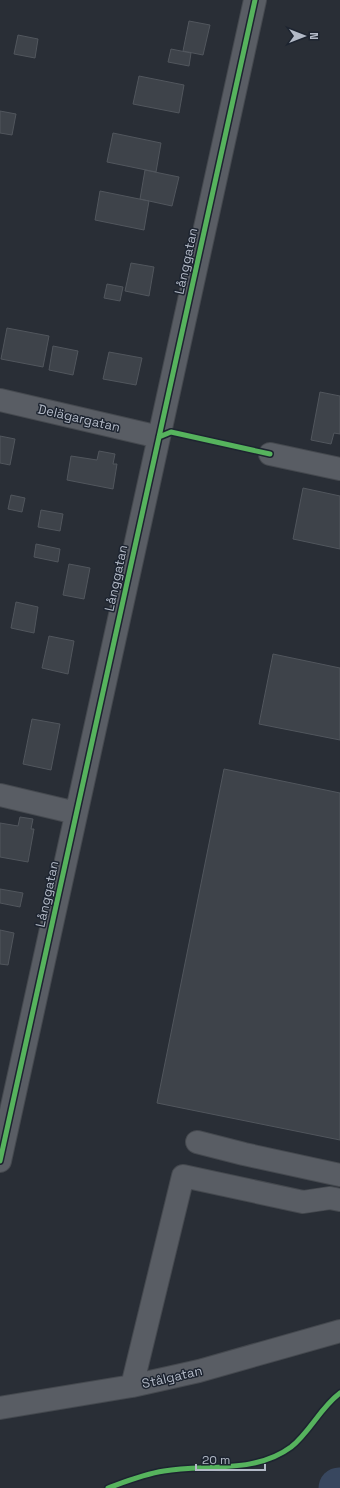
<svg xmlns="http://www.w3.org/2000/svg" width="340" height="1488" font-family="'Space Grotesk',sans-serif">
<rect width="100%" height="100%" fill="#292e36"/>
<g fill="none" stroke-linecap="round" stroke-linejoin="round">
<path stroke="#38475f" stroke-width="41" d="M339 1488H340"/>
</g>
<path fill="#3e434a" stroke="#51565d" d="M189 21 210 25 203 55 183 51Z
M18 35 38 39 35 58 14 54Z
M171 49 191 53 189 66 168 62Z
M139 76 184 85 179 113 133 104Z
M0 111 16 114 12 135 0 133Z
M113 133 161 143 156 172 107 162Z
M145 170 179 177 172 206 140 199Z
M100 191 149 201 144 230 95 220Z
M131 263 154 267 149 296 125 291Z
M107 284 123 287 120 301 104 298Z
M7 328 49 336 43 367 1 359Z
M53 346 78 351 73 375 49 370Z
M109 352 142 358 136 385 103 379Z
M320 392 340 396V434L334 433 331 444 311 440Z
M0 436 15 439 10 465 0 463Z
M99 451 115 454 113 464H117L113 489 67 480 71 456 97 460Z
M303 488 340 496V549L293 539Z
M11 495 25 498 22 512 8 509Z
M41 510 63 514 60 531 38 527Z
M36 544 60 549 58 562 34 557Z
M69 564 90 568 84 599 63 595Z
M16 602 38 607 34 633 11 628Z
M49 636 74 641 68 674 42 668Z
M273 654 340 668V740L259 724Z
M32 719 60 724 51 770 23 764Z
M224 769 340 793V1140L157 1103Z
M20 817 33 819 31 829H34L28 862 0 857V823L18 826Z
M0 889 23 893 20 907 0 903Z
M0 930 14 933 8 965 0 964Z"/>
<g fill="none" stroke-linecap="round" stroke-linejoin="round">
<g stroke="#45494f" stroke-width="24">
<path id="minor" d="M0 400 159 437
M270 454 340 469
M0 795 76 813
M197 1142 244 1154 340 1175
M0 1161 255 0
M132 1386 183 1176 303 1202 330 1198 340 1200
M0 1408 132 1386 199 1371 340 1331"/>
</g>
<use href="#minor" stroke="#595d64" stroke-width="22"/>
<g stroke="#1d2430" stroke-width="8">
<path id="cycleway" d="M159 437 171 432 270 454
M0 1161 255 0
M108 1488C127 1481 144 1474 164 1471 205 1464 255 1474 291 1447 310 1432 320 1408 340 1393"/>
</g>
<use href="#cycleway" stroke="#56b35d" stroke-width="5"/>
</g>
<g text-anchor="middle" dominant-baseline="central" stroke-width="3" stroke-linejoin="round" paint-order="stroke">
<g font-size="13" fill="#b3bac7" stroke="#1d2430">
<text transform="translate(186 261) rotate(-78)">Långgatan</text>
<text transform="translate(79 418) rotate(13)">Delägargatan</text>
<text transform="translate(116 578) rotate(-78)">Långgatan</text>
<text transform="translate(47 894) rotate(-78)">Långgatan</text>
<text transform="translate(172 1377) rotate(-13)">Stålgatan</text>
</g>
</g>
<g transform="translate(304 36) rotate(90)" stroke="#1d2430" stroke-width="3" paint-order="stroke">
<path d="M0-3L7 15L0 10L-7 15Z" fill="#b3bac7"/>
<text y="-6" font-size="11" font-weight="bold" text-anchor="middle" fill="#b3bac7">N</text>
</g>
<path d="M196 1464v6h69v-6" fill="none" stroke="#b3bac7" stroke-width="2"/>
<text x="202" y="1464" font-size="12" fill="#b3bac7" stroke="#1d2430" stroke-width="3" paint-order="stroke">20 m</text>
</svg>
